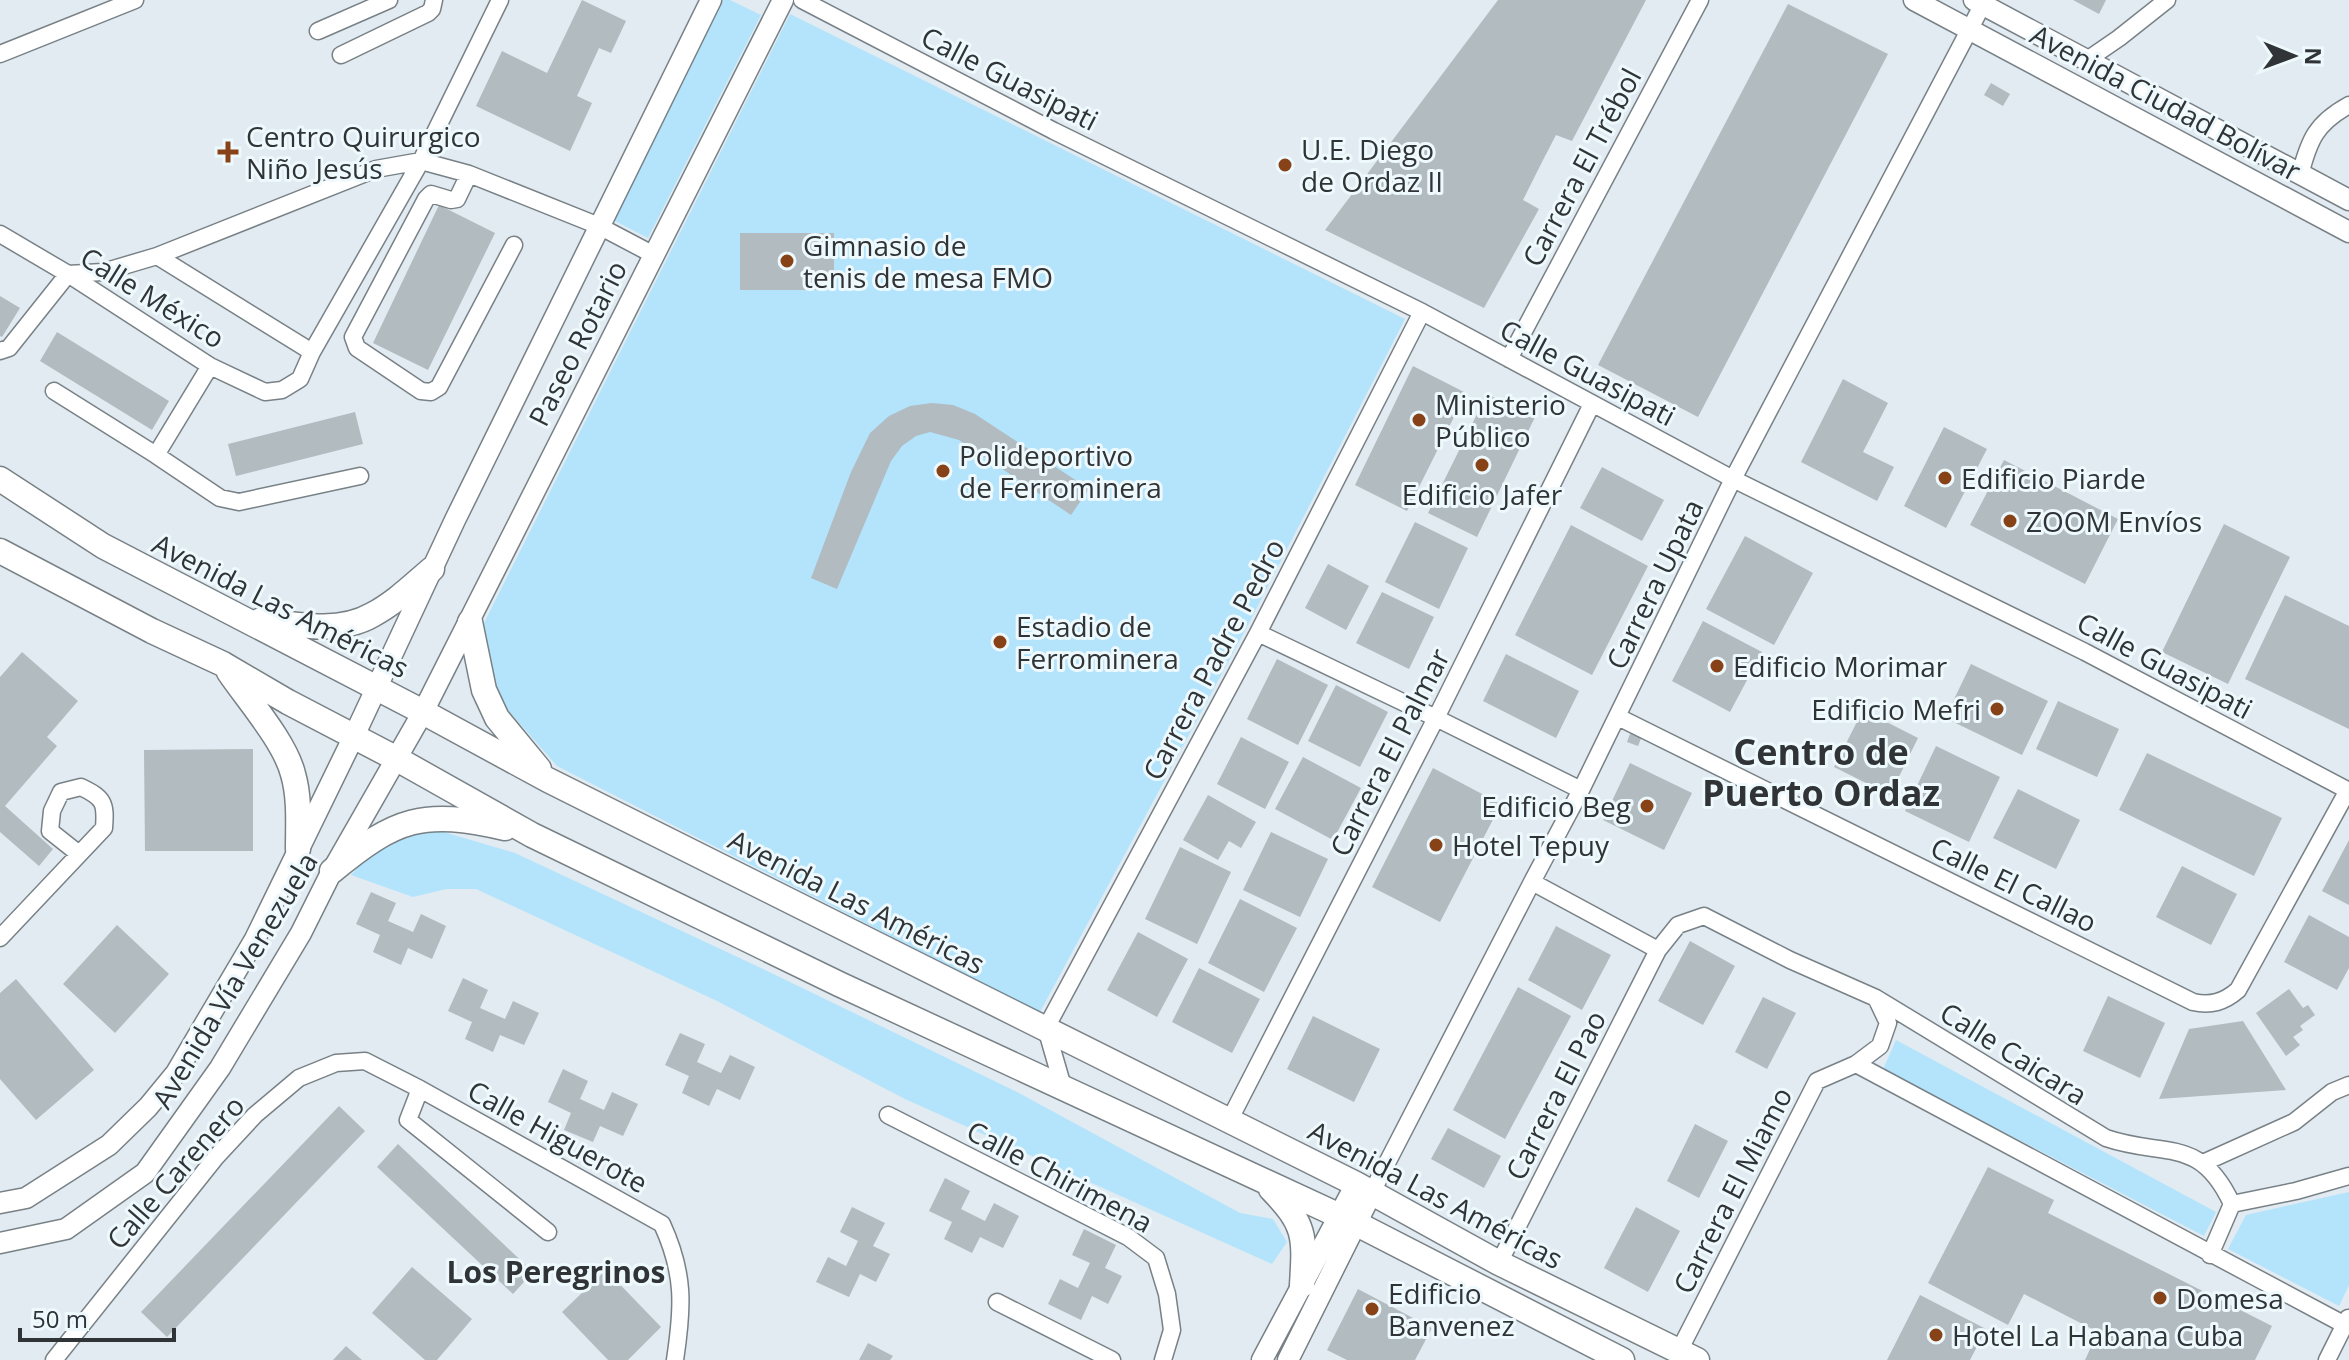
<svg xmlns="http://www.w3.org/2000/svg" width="2349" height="1360" font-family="'Open Sans',sans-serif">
<rect width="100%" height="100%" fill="#e1ebf1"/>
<path fill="#b3e4fc" d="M723 0H730L761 15 648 238 613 220Z
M790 14 1405 319 1247 627 1040 1012 557 766 507 709 494 684 484 623Z
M430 828 515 853 761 968 1017 1092 1240 1213 1273 1219 1287 1242 1272 1264 905 1099 717 1001 476 889H446L413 897 351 875 375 848Z
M1896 1040 2216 1212 2204 1236 1905 1081 1882 1072Z
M2349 1192V1285L2339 1306 2228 1249 2246 1215Z"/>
<path fill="#b1bbc0" d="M582 0 626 21 611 53 599 48 577 96 592 103 570 151 476 106 502 51 547 73Z
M1498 0H1646L1572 141 1556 135 1542 162 1523 200 1539 209 1484 308 1325 230Z
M2073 0H2106L2099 14Z
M1788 4 1888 54 1698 417 1598 365Z
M1991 83 2010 94 2003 106 1984 95Z
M439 205 495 233 428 370 373 343Z
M740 233H834V290H740Z
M0 296 20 308 2 337 0 336Z
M57 332 169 401 152 430 40 361Z
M1413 366 1466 393 1407 511 1355 485Z
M1843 379 1888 403 1863 452 1894 467 1877 501 1801 462Z
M1487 394 1535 417 1477 537 1428 513Z
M932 403 953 405 975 414 1089 489 1071 515 959 440 930 432 916 436 902 446 891 461 837 589 811 578 851 472 870 433 889 416 910 406Z
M355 412 363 444 236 476 228 444Z
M1944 427 1987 449 1946 528 1904 506Z
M2004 460 2118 519 2085 584 1970 525Z
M1602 467 1664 500 1642 541 1580 508Z
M1415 522 1468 548 1439 609 1385 582Z
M2224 524 2290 557 2228 684 2162 652Z
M1571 525 1648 566 1592 675 1515 635Z
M1745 536 1813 573 1774 645 1706 609Z
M1328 564 1369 586 1346 630 1305 608Z
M1382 592 1434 617 1409 669 1356 643Z
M2285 595 2349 626V729L2245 679Z
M1703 621 1762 652 1730 712 1672 681Z
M22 652 78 701 47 737 57 746 5 806 53 849 39 866 0 832V677Z
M1506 654 1579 691 1556 738 1483 701Z
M1277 659 1328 685 1298 745 1247 719Z
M1971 664 2048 701 2022 755 1945 718Z
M1336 685 1388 712 1360 767 1308 741Z
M2058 701 2119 729 2097 777 2036 749Z
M1863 710 1918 738 1890 795 1834 767Z
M1631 731 1642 736 1638 746 1627 742Z
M1241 737 1289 762 1265 809 1217 784Z
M1936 746 2000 777 1969 842 1905 811Z
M253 749V851H145L144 750Z
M2147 753 2282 818 2254 876 2119 810Z
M1303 757 1361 788 1333 840 1275 809Z
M1630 763 1692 793 1664 850 1603 820Z
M1433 768 1501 804 1440 922 1372 887Z
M2018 789 2080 820 2056 869 1993 838Z
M1208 795 1256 822 1241 848 1229 841 1218 860 1183 840Z
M1271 832 1328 859 1300 917 1243 890Z
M2349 840V905L2322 891Z
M1180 847 1231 872 1197 944 1145 919Z
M2182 866 2237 894 2211 945 2156 917Z
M371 892 396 903 388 921 413 932 421 914 446 926 432 959 408 948 401 965 373 952 380 935 356 924Z
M1240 899 1297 928 1264 992 1208 963Z
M2309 915 2349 937V968L2337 990 2284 962Z
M117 925 169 974 115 1033 63 984Z
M1556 926 1611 955 1582 1010 1528 980Z
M1138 932 1188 959 1157 1017 1107 990Z
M1690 941 1735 966 1703 1025 1658 1001Z
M1199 968 1260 999 1232 1053 1172 1022Z
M463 978 488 990 480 1008 505 1019 513 1001 539 1013 524 1045 500 1035 493 1052 465 1039 472 1022 448 1011Z
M16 979 94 1070 36 1120 0 1079V993Z
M1518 987 1571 1016 1505 1139 1453 1110Z
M2289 989 2303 1008 2308 1005 2315 1015 2300 1026 2303 1030 2293 1037 2300 1045 2286 1056 2256 1013Z
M2108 996 2165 1023 2140 1078 2083 1051Z
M1763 997 1796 1013 1767 1069 1735 1052Z
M1313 1016 1380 1049 1354 1102 1287 1069Z
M2243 1021 2286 1090 2159 1099 2189 1029Z
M680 1033 705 1044 697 1062 721 1073 730 1055 755 1067 740 1100 717 1089 709 1106 682 1093 689 1076 665 1065Z
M563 1069 588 1081 580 1099 604 1110 612 1092 638 1104 623 1136 600 1126 593 1142 564 1130 571 1113 548 1102Z
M339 1106 365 1131 167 1337 141 1312Z
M1695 1124 1728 1141 1699 1198 1667 1181Z
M1448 1128 1501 1156 1484 1188 1431 1159Z
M398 1144 533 1272 513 1294 377 1167Z
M1988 1167 2054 1200 2048 1213 2272 1326 2255 1360H2085L2098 1332 2024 1294 2008 1325 1928 1283Z
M945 1178 970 1191 961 1209 985 1221 994 1203 1019 1216 1003 1248 980 1237 972 1253 944 1239 952 1222 929 1211Z
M852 1207 885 1223 873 1246 890 1254 876 1282 860 1274 849 1297 816 1282 828 1257 846 1266 858 1241 840 1232Z
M1636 1207 1680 1231 1648 1292 1604 1268Z
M1084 1229 1116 1245 1105 1268 1122 1276 1108 1304 1092 1296 1081 1320 1048 1304 1060 1279 1078 1288 1090 1263 1072 1255Z
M412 1267 472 1319 437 1360H425L372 1313Z
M606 1270 661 1327 628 1360H608L562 1312Z
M1358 1289 1432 1328 1415 1360H1347L1327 1350Z
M1920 1295 1986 1329 1970 1360H1887Z
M868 1343 893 1356 890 1360H859Z
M346 1346 362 1360H333Z"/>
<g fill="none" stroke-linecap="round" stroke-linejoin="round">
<g stroke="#788186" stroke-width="19">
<path id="minor" d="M802 0 1054 131 1422 312 1733 479 2085 652 2349 791
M318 31 389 0
M0 54 135 0
M341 55 428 13 432 9 434 0
M2087 60 2119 38 2167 0
M469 174 457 199 451 200 431 194 426 199 353 337 357 348 421 391 431 392 439 387 514 245
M2300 175C2309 140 2316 123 2349 105
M0 234 68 274 210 366 265 392 282 390 300 379 312 352 421 161 500 0
M157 256 312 352
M0 351 9 348 68 274 103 272 157 256 376 169 421 161 469 174 599 226 654 255
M1509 359 1700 0
M210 366 156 455 220 498 239 502 360 476
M54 391 156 455
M1258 633 1436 718 1581 790
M1618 717 2193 1002C2211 1006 2224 1002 2238 990L2348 790
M1532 882 1658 950
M0 938 104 828C106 803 104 798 81 787L61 792 52 811 50 831 79 854
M1856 1064 1880 1046 1888 1023 1877 1000
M1063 1087 1046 1028 1258 633 1422 312
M420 1089 408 1120 548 1232
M888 1115 1128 1237 1156 1258 1167 1294 1172 1330 1163 1360
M1229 1121 1436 718 1592 404
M2203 1163 2294 1122 2332 1092 2349 1085
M1372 1192 1532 882 1581 790 1733 479 1985 0
M2232 1204 2296 1191 2349 1176
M2210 1255 2232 1204
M1499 1263 1658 950 1678 925 1704 916 1790 960 1876 998 2106 1138C2164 1158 2200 1135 2232 1204
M997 1302 1112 1360
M1679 1351 1817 1081 1856 1064 2345 1325
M54 1360 216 1157 255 1115 299 1078 336 1063 365 1061 420 1089 662 1224C685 1274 683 1307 675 1360
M2327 1360 2348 1318"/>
</g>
<g stroke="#788186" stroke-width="23">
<path id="tertiary" d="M1914 0 2349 232
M1974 0 2349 200
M0 1203 26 1198 109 1145 148 1107 176 1073 255 939 354 736 455 520 711 0
M0 1243 66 1229 145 1173 220 1068 301 933 332 871 423 712 783 0
M1262 1360 1356 1184
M1288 1360 1372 1192"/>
</g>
<g stroke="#788186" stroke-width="27">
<path id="secondary" d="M0 479 103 546 423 712 548 780 1356 1184 1499 1263 1697 1360
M0 551 152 631 223 664 288 702 397 759 532 835 839 984 1357 1224 1622 1360
M261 620C297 625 339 634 372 615 395 603 413 585 432 569
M470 622 484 690 497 718 539 769
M229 672C248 700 285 742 293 774 300 798 298 824 298 849
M332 871C396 818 423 809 505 828
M1271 1189C1306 1225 1305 1236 1302 1285"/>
</g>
<use href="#minor" stroke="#fff" stroke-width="16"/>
<use href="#tertiary" stroke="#fff" stroke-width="20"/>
<use href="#secondary" stroke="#fff" stroke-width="24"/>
</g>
<g fill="#874317" stroke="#eef9fe" stroke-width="3">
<path d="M224 140h8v8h8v8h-8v8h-8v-8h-8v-8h8z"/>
<circle cx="1285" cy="165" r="8"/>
<circle cx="787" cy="261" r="8"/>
<circle cx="1419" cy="420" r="8"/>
<circle cx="1482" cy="465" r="8"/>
<circle cx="943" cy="471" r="8"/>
<circle cx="1945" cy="478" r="8"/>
<circle cx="2010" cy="521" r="8"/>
<circle cx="1000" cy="642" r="8"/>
<circle cx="1717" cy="666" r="8"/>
<circle cx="1997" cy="709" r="8"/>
<circle cx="1647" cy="806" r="8"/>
<circle cx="1436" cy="845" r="8"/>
<circle cx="2160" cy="1298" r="8"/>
<circle cx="1372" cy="1309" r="8"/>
<circle cx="1936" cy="1335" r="8"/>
</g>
<g text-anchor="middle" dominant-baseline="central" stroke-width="6" stroke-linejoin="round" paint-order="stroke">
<g font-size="28" fill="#303436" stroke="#eef9fe">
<text transform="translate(1010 78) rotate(27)">Calle Guasipati</text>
<text transform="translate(2166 102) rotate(28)">Avenida Ciudad Bolívar</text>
<text transform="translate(1581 167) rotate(-62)">Carrera El Trébol</text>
<text transform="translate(153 297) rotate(32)">Calle México</text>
<text transform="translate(577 343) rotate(-63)">Paseo Rotario</text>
<text transform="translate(1588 372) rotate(28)">Calle Guasipati</text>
<text transform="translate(1654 584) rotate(-64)">Carrera Upata</text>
<text transform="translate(281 605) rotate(27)">Avenida Las Américas</text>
<text transform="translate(1213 659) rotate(-62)">Carrera Padre Pedro</text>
<text transform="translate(2165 665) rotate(28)">Calle Guasipati</text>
<text transform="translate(1389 752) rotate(-63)">Carrera El Palmar</text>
<text transform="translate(2014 884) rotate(26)">Calle El Callao</text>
<text transform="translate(857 901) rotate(27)">Avenida Las Américas</text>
<text transform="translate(234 980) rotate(-59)">Avenida Vía Venezuela</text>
<text transform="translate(2014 1053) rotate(32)">Calle Caicara</text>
<text transform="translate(1555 1095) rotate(-63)">Carrera El Pao</text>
<text transform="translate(558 1136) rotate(29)">Calle Higuerote</text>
<text transform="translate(175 1172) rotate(-49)">Calle Carenero</text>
<text transform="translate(1060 1176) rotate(28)">Calle Chirimena</text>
<text transform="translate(1732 1190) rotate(-63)">Carrera El Miamo</text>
<text transform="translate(1436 1194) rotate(28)">Avenida Las Américas</text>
</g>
<g font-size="28" fill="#303436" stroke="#eef9fe" text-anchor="start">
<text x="246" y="136">Centro Quirurgico<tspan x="246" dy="32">Niño Jesús</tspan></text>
<text x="1301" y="149">U.E. Diego<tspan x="1301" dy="32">de Ordaz II</tspan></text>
<text x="803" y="245">Gimnasio de<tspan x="803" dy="32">tenis de mesa FMO</tspan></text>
<text x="1435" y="404">Ministerio<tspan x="1435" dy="32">Público</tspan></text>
<text x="959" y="455">Polideportivo<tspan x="959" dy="32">de Ferrominera</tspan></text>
<text x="1961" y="478">Edificio Piarde</text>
<text x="1482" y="494" text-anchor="middle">Edificio Jafer</text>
<text x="2026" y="521">ZOOM Envíos</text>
<text x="1016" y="626">Estadio de<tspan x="1016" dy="32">Ferrominera</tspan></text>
<text x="1733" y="666">Edificio Morimar</text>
<text x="1981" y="709" text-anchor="end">Edificio Mefri</text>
<text x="1631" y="806" text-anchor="end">Edificio Beg</text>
<text x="1452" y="845">Hotel Tepuy</text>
<text x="1388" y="1293">Edificio<tspan x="1388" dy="32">Banvenez</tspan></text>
<text x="2176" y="1298">Domesa</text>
<text x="1952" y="1335">Hotel La Habana Cuba</text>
</g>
<g font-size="30" font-weight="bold" fill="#303436" stroke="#eef9fe">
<text x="556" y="1271">Los Peregrinos</text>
</g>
<g font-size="36" font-weight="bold" fill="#303436" stroke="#eef9fe">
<text x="1821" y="751">Centro de<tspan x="1821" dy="41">Puerto Ordaz</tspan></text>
</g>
</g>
<g transform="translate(2293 56) rotate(91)" stroke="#eef9fe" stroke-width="6" paint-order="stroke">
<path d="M0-6L14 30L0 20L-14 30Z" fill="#303436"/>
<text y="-12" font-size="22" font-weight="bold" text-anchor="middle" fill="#303436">N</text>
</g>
<path d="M20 1328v12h154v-12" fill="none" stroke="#303436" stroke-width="4"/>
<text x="32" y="1328" font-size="24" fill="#303436" stroke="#eef9fe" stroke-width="6" paint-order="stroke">50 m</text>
</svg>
